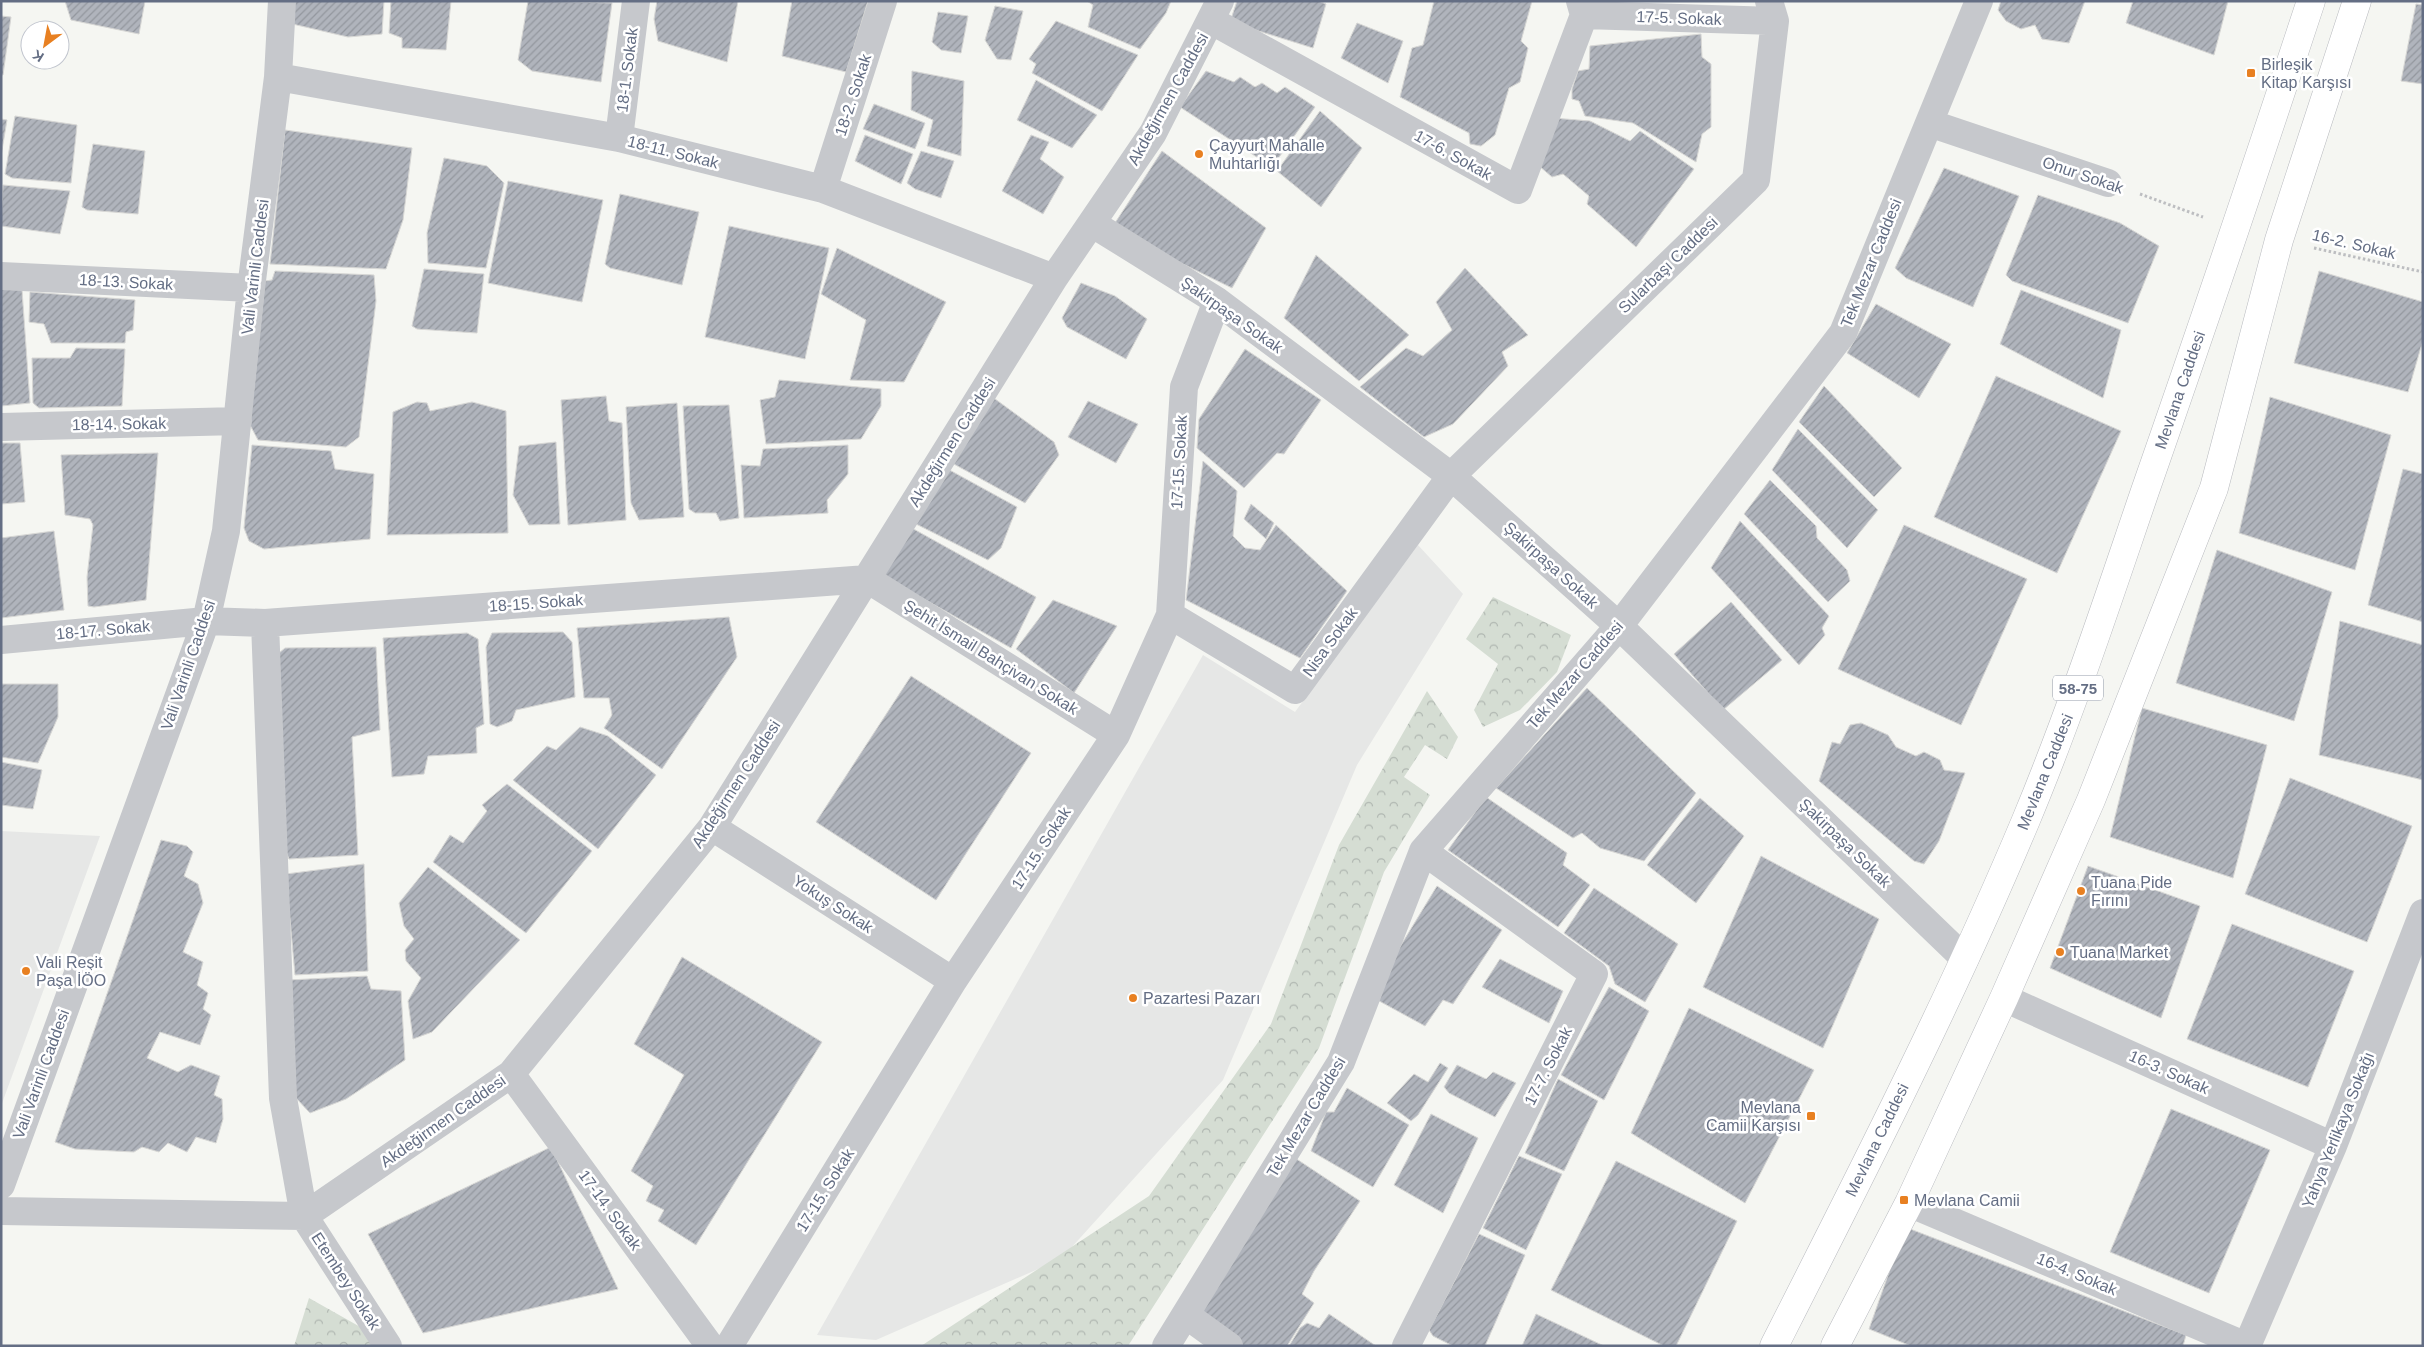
<svg xmlns="http://www.w3.org/2000/svg" width="2424" height="1347" font-family="Helvetica,sans-serif">
<defs>
<pattern id="forest-crowns" width="20" height="18" patternUnits="userSpaceOnUse" patternTransform="scale(1.25)"><rect width="20" height="18" fill="#d5ddd3"/><path d="M2 6a3 3 0 1 1 6 0M12 15a3 3 0 1 1 6 0" fill="none" stroke="#b0b7b1"/></pattern>
<pattern id="building-hatch" width="6" height="6" patternUnits="userSpaceOnUse" patternTransform="scale(1.25)"><rect width="6" height="6" fill="#b0b4bc"/><path d="M-1 1l2-2M0 6l6-6M5 7l2-2" fill="none" stroke="#93979e"/></pattern>
</defs>
<rect width="100%" height="100%" fill="#f5f6f2"/>
<path fill="#e6e7e6" d="M1418 545 1463 594 1357 765 1223 1080 1061 1259 876 1340 817 1335 1203 655 1295 712Z
M1 831 100 836 1 1106Z"/>
<path fill="url(#forest-crowns)" d="M1493 597 1571 635 1557 672 1520 710 1483 727 1474 710 1498 664 1466 639Z
M1427 691 1458 737 1447 759 1425 745 1404 777 1430 795 1384 872 1319 1048 1128 1346H921L1149 1196 1271 1024 1339 845Z
M309 1298 394 1346H294Z"/>
<path fill="url(#building-hatch)" stroke="#d7d7d5" d="M65 1H145L139 34 71 20Z
M285 1H384L382 34 348 37 284 22Z
M391 1H451L446 50 402 48V38L389 33Z
M528 1 612 3 601 82 532 71 518 60Z
M657 1H738L727 62 658 41 654 19Z
M792 1H868L846 72 782 56Z
M1087 1H1171L1166 13 1140 49 1088 27 1093 5Z
M1237 1H1318L1326 4 1313 48 1230 22Z
M1434 1H1532L1521 41 1528 48 1520 82 1509 88 1495 135 1481 146 1470 144 1469 133 1400 97 1412 48 1423 45Z
M2001 1H2085L2069 43 2042 39 2035 25 2021 29 2006 21 1998 10Z
M2133 1H2228L2214 55 2126 23Z
M2416 4 2423 5V84L2401 81Z
M995 6 1023 11 1011 60 997 59 985 40Z
M938 12 968 16 961 53 941 50 932 42Z
M1 16 11 17 3 75H1Z
M1056 21 1138 55 1102 111 1032 73 1036 64 1029 59Z
M1357 23 1403 41 1388 83 1341 58Z
M1701 34 1702 57 1711 64V127L1702 134 1696 162 1633 123 1585 116 1579 101 1572 99V89L1578 71 1589 69 1590 46Z
M912 71 964 81 961 156 927 146 933 120 911 110Z
M1206 71 1234 82 1240 77 1255 87 1262 83 1277 93 1285 87 1315 107 1272 167 1180 107Z
M1036 80 1097 115 1072 148 1017 120Z
M874 104 925 123 915 149 863 129Z
M1320 111 1362 148 1321 207 1277 171Z
M15 116 77 125 71 183 12 178 5 174Z
M1553 118 1590 121 1630 141 1640 131 1694 169 1636 247 1587 204 1589 196 1563 174 1552 177 1531 159Z
M1 119 7 120 1 156Z
M285 130 412 148 403 220 386 269 270 264Z
M865 135 913 154 901 184 855 161Z
M1031 135 1049 142 1040 159 1064 177 1043 214 1002 191Z
M93 144 145 151 138 214 87 210 82 207Z
M921 151 954 161 941 198 915 189 907 183Z
M1162 151 1266 228 1232 288 1144 245 1113 226Z
M444 158 487 166 504 183 486 268 428 263 427 233Z
M1944 168 2019 196 1973 307 1906 278 1895 268Z
M508 181 603 200 582 302 488 283Z
M3 185 70 191 60 234 1 226Z
M620 194 699 212 682 285 610 268 605 264Z
M2038 195 2120 223 2159 246 2128 323 2012 281 2006 275Z
M729 226 829 248 805 359 705 337Z
M837 248 946 302 904 382 850 380 866 320 821 294Z
M1316 255 1409 335 1359 381 1284 318Z
M1465 268 1528 335 1502 352 1508 366 1453 424 1424 437 1360 387 1406 348 1423 356 1452 330 1436 302Z
M424 269 484 274 477 333 417 329 412 326Z
M275 271 374 275 376 301 359 437 346 447 258 440 250 425 265 281 272 280Z
M2319 271 2423 302V340L2408 392 2294 363Z
M1081 283 1115 296 1147 319 1126 359 1067 327 1062 318Z
M1 289 22 290 30 403 1 406Z
M2021 290 2121 330 2103 398 2000 344Z
M30 292 135 300 133 330 126 332 125 343H51L44 324 29 322Z
M1876 304 1951 344 1919 398 1847 353Z
M76 348 125 349 122 406 39 408 33 403 32 358H70Z
M1245 349 1321 400 1284 454 1277 453 1244 488 1197 448 1199 419Z
M1996 376 2121 431 2057 573 1934 517Z
M779 380 881 389V406L861 439 766 444 760 400 775 397Z
M1824 386 1902 468 1874 497 1799 422Z
M606 396 609 421 622 423 626 520 568 525 561 400Z
M991 396 1054 442 1059 455 1025 503 952 463Z
M2270 397 2391 435 2355 570 2239 533Z
M1088 401 1138 424 1116 463 1068 437Z
M417 402 427 403 430 411 472 402 506 411 508 533 387 535 393 412Z
M677 403 684 517 639 520 631 503 626 407Z
M729 405 739 518 720 521 716 513H695L689 509 683 406Z
M1798 429 1878 510 1847 548 1772 470Z
M556 442 560 524 529 525 513 495 519 446Z
M1 443H20L25 502 1 504Z
M252 445 331 451 335 469 374 474 370 539 264 549 249 541 244 528Z
M848 445V474L827 500 828 513 744 518 741 465 760 466 763 449Z
M158 453 146 600 94 607 88 606 87 577 93 525 90 519 65 515 61 455Z
M1203 461 1237 491 1233 536 1245 548 1260 550 1276 525 1347 591 1300 658 1186 600Z
M944 467 1017 507 1001 548 988 560 912 522Z
M2403 469 2423 474V622L2368 605Z
M1770 480 1816 526 1817 538 1847 570 1850 581 1828 602 1744 514Z
M1251 504 1274 523 1266 539 1244 519Z
M1740 521 1829 616 1822 628 1825 635 1799 665 1711 568Z
M1904 525 2027 579 1961 725 1838 669Z
M910 527 1036 597 1011 648 883 576Z
M54 531 64 610 1 618V538Z
M2217 550 2332 592 2294 721 2176 683Z
M1053 600 1117 626 1074 693 1016 649Z
M1731 602 1782 660 1723 710 1674 654Z
M729 617 737 657 662 769 604 728 612 715 609 698H584L577 628Z
M2340 621 2423 645V780L2319 755Z
M563 632 572 642 575 697 516 710 512 721 497 727 490 724 486 647 492 633Z
M467 633 478 639 484 724 476 728 477 753 428 756 424 774 392 777 383 638Z
M376 647 380 730 352 737 358 855 289 859 283 844 272 659 285 648Z
M911 676 1031 753 936 900 816 822Z
M1 684H58V717L38 763 1 757Z
M1587 688 1696 793 1644 861 1600 848 1582 833 1573 838 1496 788Z
M2142 708 2267 745 2233 878 2110 837Z
M1861 723 1888 735 1896 747 1916 756 1924 752 1940 760 1944 770 1965 773 1939 841 1924 864 1914 861 1819 781 1832 742 1840 744 1850 725Z
M580 727 608 736 656 775 598 849 513 780 547 746 556 750Z
M1 762 42 770 33 809 1 805Z
M2290 778 2412 826 2367 942 2245 894Z
M507 784 592 851 526 933 433 862 450 835 463 843 487 811 482 805Z
M1486 797 1567 853 1563 865 1590 885 1558 927 1448 850Z
M1700 798 1744 836 1696 903 1647 865Z
M161 840 187 846 193 852 184 876 198 884 203 903 183 952 203 962 197 985 208 993 203 1009 211 1015 200 1045 160 1032 147 1058 178 1072 191 1065 220 1076 214 1095 222 1099 223 1119 216 1143 196 1137 187 1152 168 1143 159 1152 142 1147 134 1152 75 1149 55 1142Z
M1761 856 1879 919 1823 1048 1703 987Z
M364 864 368 971 295 975 286 874Z
M2088 866 2200 906 2161 1018 2050 968Z
M428 867 520 940 432 1032 413 1039 408 1001 421 978 406 961 405 950 414 939 404 926 399 903Z
M1437 886 1502 930 1453 1004 1443 1000 1425 1026 1370 996Z
M1594 888 1678 944 1645 1002 1615 984 1609 966 1564 933Z
M2232 924 2354 971 2308 1087 2187 1039Z
M682 957 822 1042 696 1245 658 1221 664 1210 646 1201 653 1186 631 1171 684 1075 634 1044Z
M1500 959 1563 991 1549 1023 1482 987Z
M367 976 371 989 401 991 405 1060 346 1099 310 1113 296 1098 289 980Z
M1609 987 1649 1011 1604 1100 1561 1075Z
M1689 1008 1814 1070 1745 1203 1631 1133Z
M1440 1063 1448 1068 1418 1115 1411 1121 1387 1103 1414 1074 1428 1082Z
M1457 1065 1486 1079 1493 1072 1516 1083 1495 1117 1449 1093 1444 1087Z
M1558 1079 1598 1101 1564 1171 1525 1153Z
M1347 1088 1409 1125 1373 1187 1311 1151 1326 1112H1334Z
M2171 1109 2270 1150 2209 1293 2110 1252Z
M1431 1114 1478 1138 1443 1213 1394 1185Z
M551 1147 618 1289 423 1333 368 1234Z
M1292 1156 1360 1201 1314 1271 1302 1294 1314 1303 1287 1346H1242L1199 1315Z
M1519 1156 1562 1174 1526 1250 1483 1228Z
M1616 1161 1737 1221 1676 1346H1664L1551 1290Z
M1905 1227 2186 1335 2183 1346H1911L1869 1329Z
M1479 1234 1525 1255 1485 1346H1453L1433 1336 1429 1330Z
M1329 1314 1376 1346H1289L1300 1328 1307 1323 1319 1328Z
M1536 1314 1604 1346H1522Z"/>
<g fill="none" stroke-linecap="round" stroke-linejoin="round">
<g stroke="#b8babf" stroke-width="29">
<path id="major" d="M1774 1346C1862 1173 1951 999 2026 820 2071 712 2107 602 2145 491 2202 328 2257 165 2311 1
M1835 1346 1909 1203 2004 998 2091 800 2214 488 2279 240 2357 1"/>
</g>
<path stroke="#bdbec1" stroke-width="3" stroke-dasharray="2.5 2.5" stroke-linecap="butt" d="M2140 194 2203 217
M2314 248 2423 272"/>
<path stroke="#c6c8cc" stroke-width="28" d="M1584 15 1775 21
M1212 21 1518 190 1584 15 1580 1
M278 77 619 138 823 189 1054 278
M1929 123 2108 183
M619 138 636 1
M823 189 883 1
M1093 224 1217 301 1451 476 1619 626 1965 959
M1 276 251 288
M1 427 238 421
M1170 615 1295 690 1451 476 1756 180 1775 21 1769 1
M265 623 283 1098 304 1216 388 1346
M1 640 206 621 265 623 867 579 1116 735
M712 827 953 981
M2004 998 2333 1146
M511 1074 710 1346
M1 1185 206 621 226 531 251 288 278 77 282 1
M1909 1203 2246 1346
M1 1211 304 1216 511 1074 712 827 1054 278 1153 133 1220 1
M1186 1315 1229 1346
M729 1346 953 981 1116 735 1170 615 1184 387 1217 301
M1166 1346 1341 1062 1423 851 1619 626 1843 333 1979 1
M1406 1346 1594 974 1423 851
M2247 1346 2333 1146 2423 913"/>
<use href="#major" stroke="#fff" stroke-width="28"/>
</g>
<g fill="#e88021" stroke="#fff" stroke-width="2">
<rect x="2246" y="68" width="10" height="10" rx="2.5"/>
<circle cx="1199" cy="154" r="5"/>
<circle cx="2081" cy="891" r="5"/>
<circle cx="2060" cy="952" r="5"/>
<circle cx="26" cy="971" r="5"/>
<circle cx="1133" cy="998" r="5"/>
<rect x="1806" y="1111" width="10" height="10" rx="2.5"/>
<rect x="1899" y="1195" width="10" height="10" rx="2.5"/>
</g>
<g text-anchor="middle" dominant-baseline="central" stroke-width="5" stroke-linejoin="round" paint-order="stroke">
<rect fill="#fff" stroke="#929aa9" stroke-width="1" x="2053" y="675.5" width="50" height="25" rx="4"/>
<g font-size="15" font-weight="bold" fill="#646e84">
<text x="2078" y="688">58-75</text>
</g>
<g font-size="16" fill="#646e84" stroke="#fff">
<text transform="translate(1679 18) rotate(2)">17-5. Sokak</text>
<text transform="translate(627 70) rotate(-83)">18-1. Sokak</text>
<text transform="translate(853 95) rotate(-72)">18-2. Sokak</text>
<text transform="translate(1168 99) rotate(-61)">Akdeğirmen Caddesi</text>
<text transform="translate(673 152) rotate(14)">18-11. Sokak</text>
<text transform="translate(1453 155) rotate(29)">17-6. Sokak</text>
<text transform="translate(2083 175) rotate(19)">Onur Sokak</text>
<text transform="translate(2354 244) rotate(13)">16-2. Sokak</text>
<text transform="translate(1871 263) rotate(-68)">Tek Mezar Caddesi</text>
<text transform="translate(1668 265) rotate(-44)">Sularbaşı Caddesi</text>
<text transform="translate(255 267) rotate(-83)">Vali Varinli Caddesi</text>
<text transform="translate(126 282) rotate(3)">18-13. Sokak</text>
<text transform="translate(1232 315) rotate(35)">Şakirpaşa Sokak</text>
<text transform="translate(2180 390) rotate(-71)">Mevlana Caddesi</text>
<text transform="translate(119 424) rotate(-1)">18-14. Sokak</text>
<text transform="translate(952 442) rotate(-58)">Akdeğirmen Caddesi</text>
<text transform="translate(1179 462) rotate(-87)">17-15. Sokak</text>
<text transform="translate(1551 565) rotate(42)">Şakirpaşa Sokak</text>
<text transform="translate(536 603) rotate(-4)">18-15. Sokak</text>
<text transform="translate(103 630) rotate(-5)">18-17. Sokak</text>
<text transform="translate(1330 642) rotate(-54)">Nisa Sokak</text>
<text transform="translate(991 657) rotate(32)">Şehit İsmail Bahçivan Sokak</text>
<text transform="translate(188 665) rotate(-71)">Vali Varinli Caddesi</text>
<text transform="translate(1575 675) rotate(-49)">Tek Mezar Caddesi</text>
<text transform="translate(2045 772) rotate(-68)">Mevlana Caddesi</text>
<text transform="translate(736 784) rotate(-57)">Akdeğirmen Caddesi</text>
<text transform="translate(1845 843) rotate(44)">Şakirpaşa Sokak</text>
<text transform="translate(1041 848) rotate(-57)">17-15. Sokak</text>
<text transform="translate(833 904) rotate(33)">Yokuş Sokak</text>
<text transform="translate(1548 1066) rotate(-63)">17-7. Sokak</text>
<text transform="translate(2169 1072) rotate(24)">16-3. Sokak</text>
<text transform="translate(41 1074) rotate(-70)">Vali Varinli Caddesi</text>
<text transform="translate(1306 1117) rotate(-59)">Tek Mezar Caddesi</text>
<text transform="translate(443 1121) rotate(-35)">Akdeğirmen Caddesi</text>
<text transform="translate(2338 1130) rotate(-68)">Yahya Yerlikaya Sokağı</text>
<text transform="translate(1877 1140) rotate(-64)">Mevlana Caddesi</text>
<text transform="translate(825 1190) rotate(-58)">17-15. Sokak</text>
<text transform="translate(610 1210) rotate(54)">17-14. Sokak</text>
<text transform="translate(2077 1274) rotate(23)">16-4. Sokak</text>
<text transform="translate(346 1281) rotate(57)">Etembey Sokak</text>
</g>
<g font-size="16" fill="#646e84" stroke="#fff" text-anchor="start">
<text x="2261" y="64">Birleşik<tspan x="2261" dy="18">Kitap Karşısı</tspan></text>
<text x="1209" y="145">Çayyurt Mahalle<tspan x="1209" dy="18">Muhtarlığı</tspan></text>
<text x="2091" y="882">Tuana Pide<tspan x="2091" dy="18">Fırını</tspan></text>
<text x="2070" y="952">Tuana Market</text>
<text x="36" y="962">Vali Reşit<tspan x="36" dy="18">Paşa İÖO</tspan></text>
<text x="1143" y="998">Pazartesi Pazarı</text>
<text x="1801" y="1107" text-anchor="end">Mevlana<tspan x="1801" dy="18">Camii Karşısı</tspan></text>
<text x="1914" y="1200">Mevlana Camii</text>
</g>
</g>
<rect width="2424" height="1347" fill="none" stroke="#646e84" stroke-width="5"/>
<g transform="translate(45 45) rotate(212)"><circle r="24" fill="#ffffff" stroke="#c1c5ce"/>
<path d="M0-4L9 19L0 12L-9 19Z" fill="#e88021"/>
<text y="-8" font-size="14" font-weight="bold" text-anchor="middle" fill="#646e84">K</text>
</g>
</svg>
